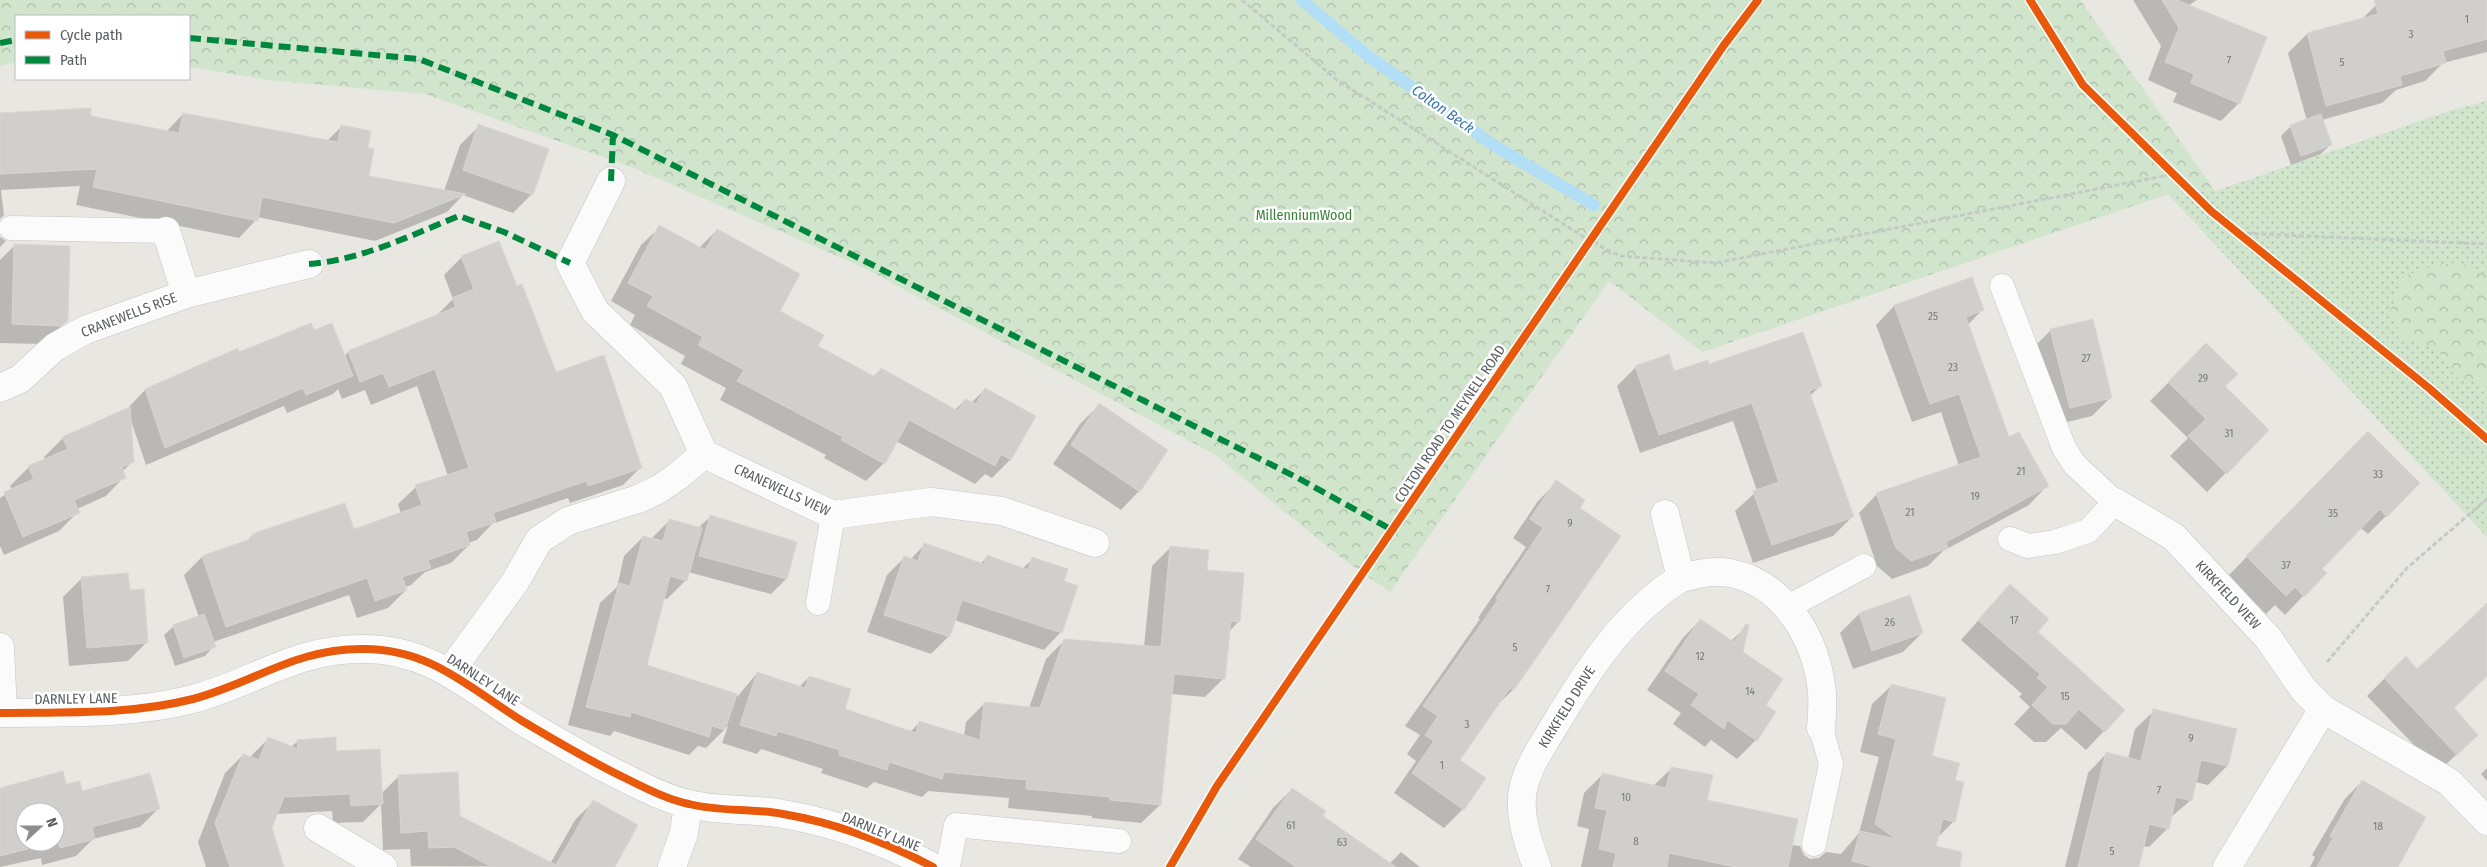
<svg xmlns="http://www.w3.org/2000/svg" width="2487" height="867" font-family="'Fira Sans Condensed',sans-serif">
<defs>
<pattern id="grass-dots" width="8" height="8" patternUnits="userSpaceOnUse" patternTransform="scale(1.25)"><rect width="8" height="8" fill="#d1e5cd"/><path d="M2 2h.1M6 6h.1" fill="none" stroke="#acbdaa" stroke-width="1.8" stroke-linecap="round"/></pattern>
<pattern id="forest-crowns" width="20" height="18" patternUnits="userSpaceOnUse" patternTransform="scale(1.25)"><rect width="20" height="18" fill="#d1e5cd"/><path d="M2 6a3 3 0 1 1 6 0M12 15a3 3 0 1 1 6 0" fill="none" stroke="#acbdaa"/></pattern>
</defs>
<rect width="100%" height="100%" fill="#e9e7e2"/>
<path fill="url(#grass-dots)" d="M1758 0H2080L2215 191 2452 110 2487 101V537L2168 194 1702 352Z"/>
<path fill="url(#forest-crowns)" d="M0 0H2080L2215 191 2168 194 1702 352 1609 281 1390 592 1340 557 1214 454 862 267 634 168 425 94 268 80 189 67V16H16V62L0 66Z
M2459 262 2487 275V385L2457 378 2437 349 2403 339 2390 312 2402 277 2426 268Z"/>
<path fill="#0003" fill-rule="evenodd" d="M2133 0H2197L2188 6 2239 103 2221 121 2173 102 2177 93 2148 80 2161 46Z
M2396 0H2487V52L2443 63 2425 81 2396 90 2382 103 2322 120 2330 145 2321 154 2291 165 2281 136 2290 127 2307 121 2288 53 2307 34 2362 19 2376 5Z
M183 114 327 141 341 127 366 149 367 177 444 191 460 145 479 126 532 194 513 213 463 195 447 212 375 241 257 217 256 220 239 238 76 205 80 186 1 190 4 215 0 219V125L89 117 166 132Z
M660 227 699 248 717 230 778 312 816 346 873 377 881 369 955 410 965 400 971 403 985 389 1034 416 1010 460 992 478 985 474 975 484 896 441 884 463 866 481 824 458 826 455 720 400 726 388 681 364 685 356 630 325 635 315 611 301 641 245Z
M0 237 6 241 0 247Z
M15 245 67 321 41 344 0 343V260Z
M462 257 555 374 641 467 623 485 570 503 568 498 492 524 477 540 468 543 469 545 451 563 425 572 411 585 405 587 406 590 388 608 357 618 349 595 213 642 214 646 205 656 175 666 164 635 174 626 199 617 184 575 202 557 246 542 252 536 344 504 353 530 401 514 398 504 416 487 448 476 417 386 371 405 365 390 342 399 338 389 333 394 287 413 284 406 146 465 131 421 133 461 122 472 124 477 106 496 77 509 78 512 59 531 4 555 0 546V498L12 490 10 486 29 467 46 460 44 457 63 438 127 409 145 390 237 350 238 354 313 331 344 357 348 352 435 317 453 299 444 275Z
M1971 279 1982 310 1968 325 2008 439 2047 486 2029 505 1943 551 1928 566 1892 579 1877 566 1859 513 1877 494 1959 466 1941 412 1912 422 1876 325 1894 306Z
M2051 330 2111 397 2092 416 2051 426 2032 349Z
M2206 345 2224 386 2268 430 2207 492 2170 456 2188 438 2150 401Z
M1708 366 1820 386 1810 396 1852 517 1833 536 1753 563 1735 511 1757 491 1733 421 1640 453 1617 386 1636 367 1674 373Z
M1099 405 1139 491 1121 510 1053 464 1080 424Z
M2368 433 2419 483 2368 534 2361 528 2321 569 2325 573 2285 615 2275 605 2266 614 2228 576Z
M1557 482 1578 508 1619 536 1513 690 1496 706 1459 760 1484 778 1463 809 1444 828 1394 793 1416 761 1407 754 1420 735 1405 726 1480 619 1478 618 1526 547 1513 538 1538 501Z
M710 517 786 579 771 594 688 572 686 580 667 599 663 598 645 666 738 696 757 673 799 687 809 677 843 710 910 732 920 722 964 736 966 722 984 704 1029 708 1046 659 1065 640 1144 647 1152 566 1171 547 1206 571 1238 622 1229 632 1224 678 1205 697 1171 694 1160 805 1141 823 1092 818V816L1008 808 1009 798 928 791 922 797 874 782 867 788 821 773 823 769 761 749 757 754 722 743 728 726 706 748 698 746 689 755 614 731 610 736 568 725 600 603 617 587 624 556 643 537 651 539 670 520 698 528Z
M924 545 980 564 987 557 1022 569 1033 559 1062 582 1061 632 1044 650 954 620 949 636 931 654 867 632 887 575 904 558 910 560Z
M82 578 129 591 147 642 128 661 69 666 63 597Z
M1909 597 1922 633 1903 652 1853 669 1840 633 1859 614Z
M2487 603V652L2452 708 2459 752 2439 771 2367 696 2385 678 2417 670Z
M1992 605 2104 731 2086 750 2061 728 2046 742H2034L2014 724 2030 707 2019 697 2022 694 1961 640Z
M1700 620 1731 641 1747 626 1741 652 1764 706 1756 740 1737 759 1711 740 1705 747 1673 724 1681 713 1647 690 1682 639Z
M1891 686 1930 757 1954 781V821L1936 839 1929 867H1581L1589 829 1577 826 1584 793 1602 775 1653 786 1672 768 1706 801 1792 845 1800 846 1804 855 1810 859 1819 858 1826 852 1841 854 1859 833 1879 757 1860 752 1872 704Z
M2154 711 2235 730 2227 766 2208 785 2195 782 2191 800 2170 818 2168 828 2149 847 2142 846 2137 867H2065L2088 773 2106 754 2128 759 2135 729Z
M269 738 291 747 298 741 335 753 381 794 398 777 459 816 550 864 575 820 593 802 613 867 411 866 410 849 383 850 381 804 363 822 333 823 332 811 276 814 271 828 283 867H206L198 842 225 773 243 755 250 757Z
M2487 768V781L2481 774Z
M2362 781 2397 867H2310L2315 857 2312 855 2344 800Z
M66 786 81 793 158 809 140 827 93 839 76 856 42 865 41 858 0 867V789ZM25 812H55V842H25Z
M1292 789 1321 817 1389 864 1401 852 1420 867H1251L1238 859 1273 808Z"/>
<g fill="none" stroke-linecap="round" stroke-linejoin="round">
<path stroke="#b3dff6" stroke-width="12" d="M1302 0 1368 56 1495 146 1594 205"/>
</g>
<path fill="#d0cfcc" stroke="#d8d6d2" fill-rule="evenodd" d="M2162 0H2177L2267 37 2240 104 2191 83 2194 74 2165 62 2179 28Z
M2374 0H2487V39L2443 51 2446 63 2400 76 2402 85 2326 106 2307 33 2378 14Z
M91 108V116L179 133 183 113 338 142 341 125 371 131 368 148 374 149 369 176 466 194 394 223 262 197 258 221 93 187 97 169 0 174V113Z
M2321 114 2332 145 2301 156 2290 125Z
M478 124 549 149 533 195 463 170Z
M659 225 705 250 717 229 800 274 780 311 824 335 818 346 875 377 881 368 958 411 965 399 976 404 985 388 1036 416 1011 460 1001 454 995 466 909 420 885 464 841 440 843 437 737 381 744 370 698 345 703 337 647 306 653 296 628 283Z
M499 241 517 286 522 284 556 372 604 355 642 468 588 486 586 481 493 513 496 522 466 532 470 545 428 560 431 568 402 577 407 590 375 601 367 578 226 627 202 556 253 538 252 534 345 503 354 529 422 505 415 485 469 468 435 369 389 387 383 373 360 382 348 351 456 307 452 298 474 289 461 256Z
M14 244 70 246 68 321 61 326 12 324Z
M1972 277 1984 310 1966 317 2009 437 2019 432 2049 486 1946 542 1948 548 1911 561 1896 548 1876 493 1981 457 1959 394 1930 404 1894 305Z
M2093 319 2112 398 2070 408 2050 329Z
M311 323 314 330 332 323 353 376 306 395 303 388 165 448 145 389 238 348 239 352Z
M1803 332 1822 386 1809 391 1854 517 1772 545 1753 491 1779 482 1752 403 1659 435 1635 366 1669 354 1674 371 1708 360 1709 364Z
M2206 343 2238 374 2225 386 2269 430 2227 474 2188 436 2206 419 2168 382Z
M1099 403 1168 450 1140 492 1071 445Z
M130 407 134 462 122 467 126 478 74 500 80 513 23 537 4 492 34 479 28 466 68 449 62 437Z
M2368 431 2420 483 2387 517 2380 509 2322 569 2327 573 2304 597 2295 587 2286 596 2246 556Z
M1556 480 1585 500 1580 508 1621 536 1514 690 1510 688 1460 760 1486 778 1464 810 1412 773 1434 741 1425 735 1438 716 1423 706 1498 600 1496 598 1543 528 1530 519Z
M710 515 797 542 787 579 699 556Z
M669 519 702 528 687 581 670 576 647 665 737 694 725 730 712 726 709 737 631 712 630 717 586 707 619 583 630 586 643 536 663 541Z
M924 543 984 564 987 555 1028 570 1032 557 1068 569 1064 581 1078 586 1062 633 962 600 950 637 884 615 904 556 918 561Z
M1170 546 1209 550 1207 570 1244 573 1240 622 1231 621 1225 679 1174 674 1161 805 1110 800V797L1026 789 1027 780 944 772 942 779 889 762 887 770 839 755 840 750 778 731 776 736 740 725 757 672 805 688 809 676 851 689 845 709 916 733 919 721 980 740 984 702 1040 708 1064 639 1161 647Z
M128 573 130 590 144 589 148 643 87 648 81 577Z
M2010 584 2049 619 2038 632 2125 710 2105 732 2079 709 2066 724H2053L2032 705 2048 687 2037 678 2040 674 1978 620Z
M1910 595 1923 633 1872 651 1859 613Z
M2487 604V676L2454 708 2478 735 2457 755 2384 678 2406 656 2417 669Z
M204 614 216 647 184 658 173 625Z
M1700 619 1734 642 1732 645 1746 624 1749 625 1743 652 1783 679 1766 705 1776 712 1757 741 1727 720 1724 729 1691 705 1699 694 1665 671Z
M1891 684 1946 698 1932 756 1960 763 1955 780 1964 782 1955 822 1943 819 1936 846 1962 852 1960 867H1875L1852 861 1860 831 1896 839 1875 824 1896 739 1878 734Z
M2153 709 2237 729 2228 766 2201 760 2192 801 2176 797 2169 829 2149 824 2139 867H2078L2106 752 2141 761Z
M268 737 298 749 297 740 336 737V751L380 749 383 804 351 806 350 794 284 797 272 828 284 867H230L215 823 243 754 259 760Z
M1671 767 1713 775 1707 800 1798 819 1788 867H1736L1669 853 1667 867H1613L1616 853 1599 849 1607 810 1595 808 1602 773 1666 788Z
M63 771 66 784 80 781 82 791 150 773 160 809 92 827 95 839 60 848 58 841 0 856V788ZM25 812H55V842H25Z
M458 772 460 816 556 865 593 800 638 825 615 867H492L454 847 429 848 428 831 401 833 398 775Z
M2362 780 2426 817 2398 867H2317L2333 838 2330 836Z
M1292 788 1326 811 1323 816 1396 867H1296L1256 839Z"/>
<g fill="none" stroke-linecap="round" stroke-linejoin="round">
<g stroke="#c5c5c4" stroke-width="25">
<path id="lane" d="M11 228 166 231
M2002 286 2064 448 2075 465 2115 502 2088 531 2055 542 2028 546 2010 539
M818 603 833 515
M1788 607 1864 566
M1814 844 1831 764 1821 728
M948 867 956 825 1119 841"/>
</g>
<g stroke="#c5c5c4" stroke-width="29">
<path id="street" d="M611 181 570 263 595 311 673 386 704 454 833 515 931 502 1002 511 1095 543
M166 231 186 294
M0 388 20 379 55 347 85 330 186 294 309 264
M2115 502 2174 537 2268 638 2304 690 2323 709 2449 782 2487 821
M1665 514 1681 578C1698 574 1713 570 1730 573 1786 584 1817 641 1822 693 1823 704 1822 716 1821 728
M0 647 3 713
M450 672 515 582 539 540 568 521 638 499 659 489 678 476 704 454
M0 713C65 712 130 715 193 699 256 682 296 648 364 649 432 649 470 689 524 722 558 742 593 763 629 780 647 789 669 800 689 804 720 812 752 808 783 814 836 823 886 842 933 867
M318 828 383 867
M672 867 684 833 688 804
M1537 867C1529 845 1520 820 1522 796 1525 770 1540 750 1553 728 1587 671 1624 613 1681 578
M2227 867 2323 709"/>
</g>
<path stroke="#c4cac6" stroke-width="3" stroke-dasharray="5 2.5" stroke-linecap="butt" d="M1242 0 1337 80 1590 241 1620 256 1715 263 2174 174
M2239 233 2487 244
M2327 662 2407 568 2487 499"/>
<use href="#lane" stroke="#fcfbfb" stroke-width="24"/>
<use href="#street" stroke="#fcfbfb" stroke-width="28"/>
<path stroke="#00873e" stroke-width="6" stroke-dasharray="12 6" stroke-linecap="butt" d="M189 38 419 59 613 135 1298 478 1392 530
M0 43 16 40
M611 181 613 135
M309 264C362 260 411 235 459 216L504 232 570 263"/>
<g stroke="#fff" stroke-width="11">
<path id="cycleway" d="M2030 0 2083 85 2211 211 2430 389 2487 439
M0 713C65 712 130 715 193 699 256 682 296 648 364 649 432 649 470 689 524 722 558 742 593 763 629 780 647 789 669 800 689 804 720 812 752 808 783 814 836 823 886 842 933 867
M1170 867 1217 786 1724 45 1758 0"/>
</g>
<use href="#cycleway" stroke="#e8590c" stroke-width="8"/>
</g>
<g text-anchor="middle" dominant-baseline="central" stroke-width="5" stroke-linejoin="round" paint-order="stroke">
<g font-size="11" fill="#777b7d">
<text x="2467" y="19">1</text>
<text x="2411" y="34">3</text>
<text x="2229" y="60">7</text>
<text x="2342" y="62">5</text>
<text x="1933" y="316">25</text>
<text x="2086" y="358">27</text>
<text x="1953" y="367">23</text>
<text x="2203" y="378">29</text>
<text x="2229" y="433">31</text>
<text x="2021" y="471">21</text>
<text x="2378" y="474">33</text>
<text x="1975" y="496">19</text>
<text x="1910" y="512">21</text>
<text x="2333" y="513">35</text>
<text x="1570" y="523">9</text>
<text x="2286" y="565">37</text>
<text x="1548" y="589">7</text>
<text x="2014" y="620">17</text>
<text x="1890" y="622">26</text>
<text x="1515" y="647">5</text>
<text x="1700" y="656">12</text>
<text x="1750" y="691">14</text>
<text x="2065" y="696">15</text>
<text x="1467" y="724">3</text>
<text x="2191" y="738">9</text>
<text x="1442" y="765">1</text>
<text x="2159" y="790">7</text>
<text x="1626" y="797">10</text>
<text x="1291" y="825">61</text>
<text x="2378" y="826">18</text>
<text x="1636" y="841">8</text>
<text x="1342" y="842">63</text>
<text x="2112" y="851">5</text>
</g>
<g font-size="14" fill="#378434" stroke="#fff">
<text x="1304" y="215">MillenniumWood</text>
</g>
<g font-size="14" fill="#585d61" stroke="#fff">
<text transform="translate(129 315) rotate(-21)">CRANEWELLS RISE</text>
<text transform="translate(1450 424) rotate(-56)">COLTON ROAD TO MEYNELL ROAD</text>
<text transform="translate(782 490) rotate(25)">CRANEWELLS VIEW</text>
<text transform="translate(2228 595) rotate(47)">KIRKFIELD VIEW</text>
<text transform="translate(483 680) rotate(33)">DARNLEY LANE</text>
<text transform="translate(76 699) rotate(-1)">DARNLEY LANE</text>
<text transform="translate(1567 707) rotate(-58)">KIRKFIELD DRIVE</text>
<text transform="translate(881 832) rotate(22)">DARNLEY LANE</text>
</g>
<g font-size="15" font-style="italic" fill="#3878a7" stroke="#fff">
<text transform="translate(1443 109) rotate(35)">Colton Beck</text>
</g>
</g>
<rect x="15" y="15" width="175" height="65" fill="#ffffff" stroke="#bcbec0"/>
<rect x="25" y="31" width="25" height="8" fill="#e8590c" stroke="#bcbec0"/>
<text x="60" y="40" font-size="15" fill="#585d61">Cycle path</text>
<rect x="25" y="56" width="25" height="8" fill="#00873e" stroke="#bcbec0"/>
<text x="60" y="65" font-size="15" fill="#585d61">Path</text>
<g transform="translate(40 827) rotate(69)"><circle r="24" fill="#ffffff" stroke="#bcbec0"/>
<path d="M0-4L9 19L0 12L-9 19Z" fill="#8b8d8e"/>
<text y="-8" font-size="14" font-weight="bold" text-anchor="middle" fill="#585d61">N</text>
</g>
</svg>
